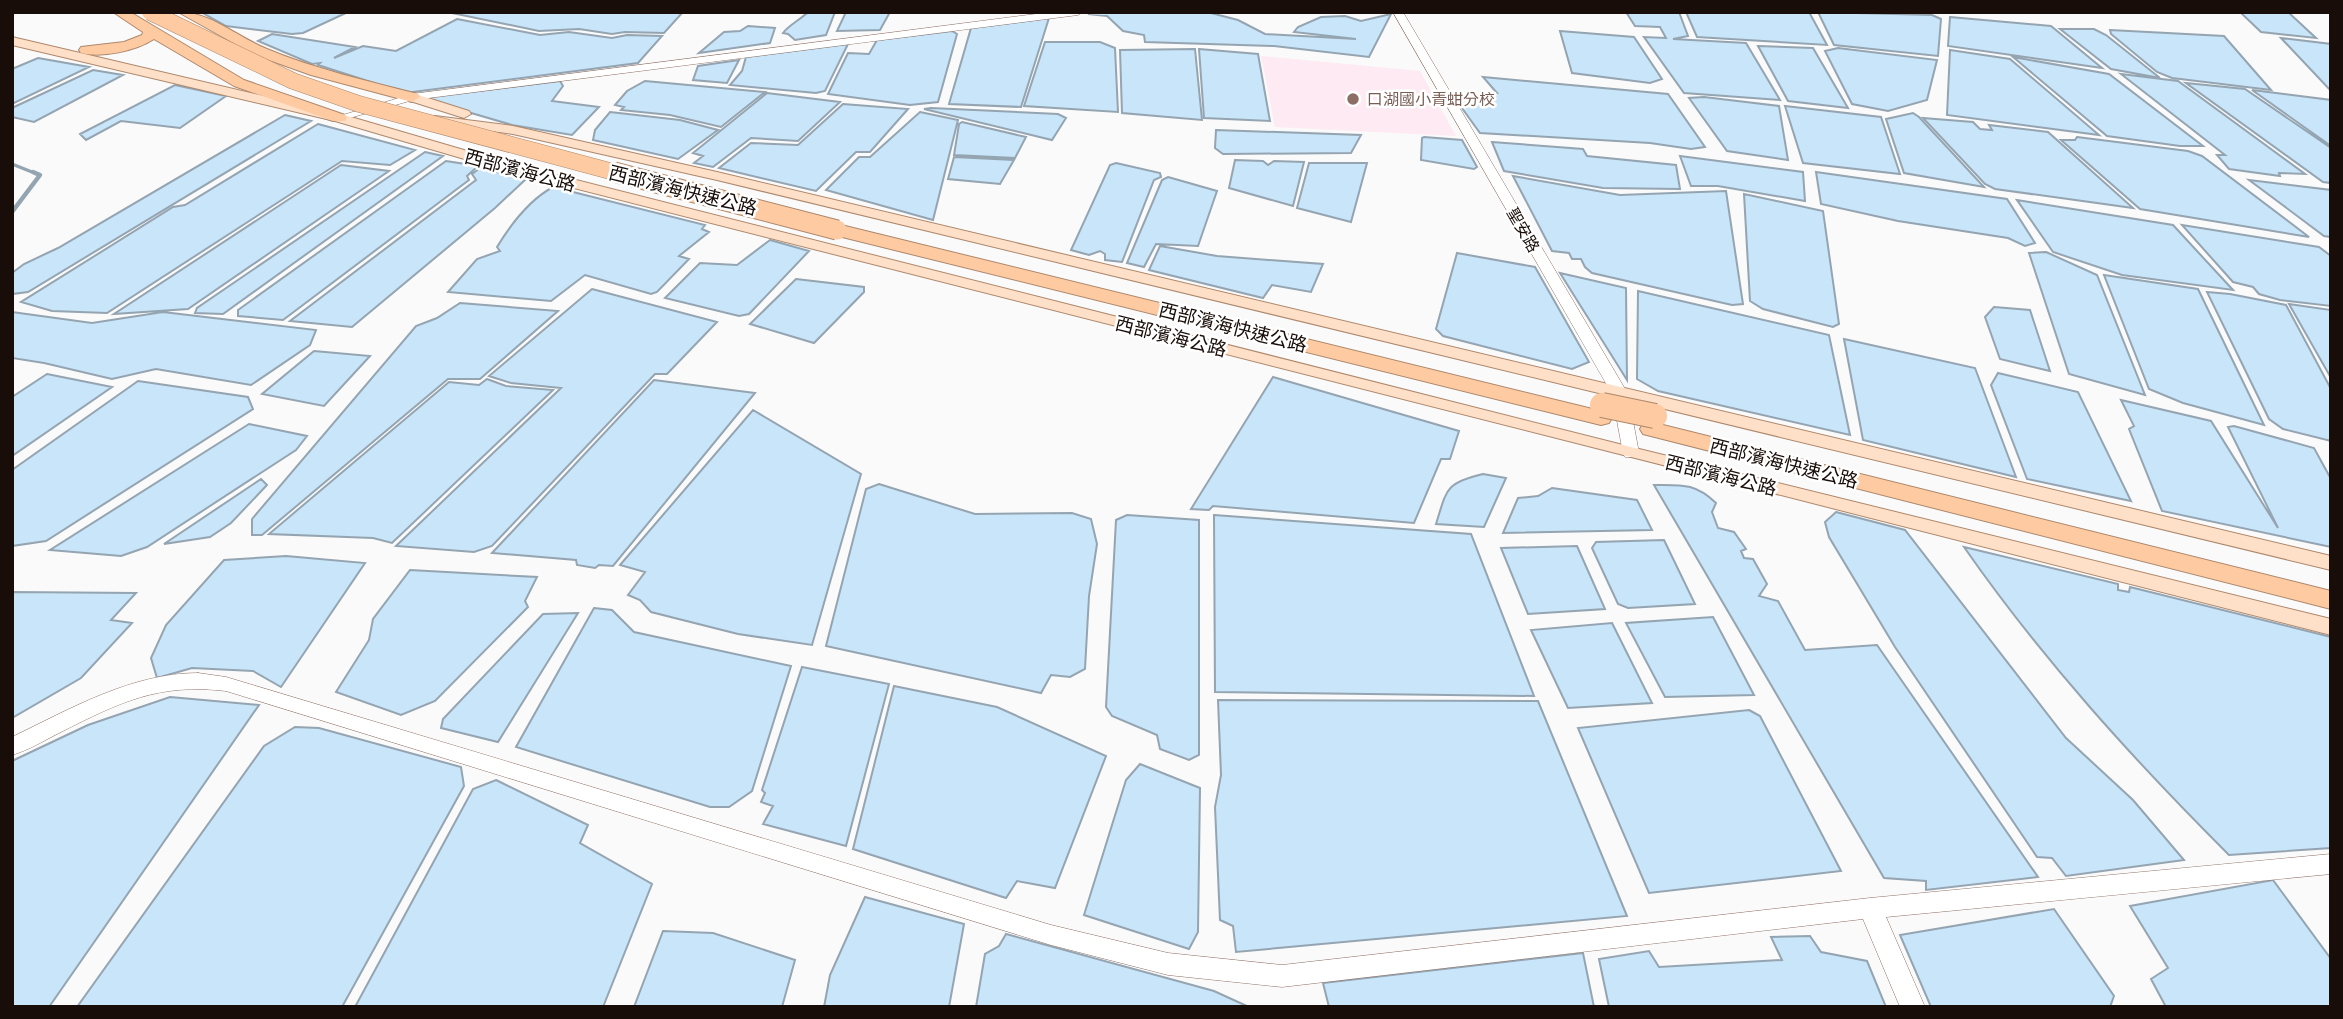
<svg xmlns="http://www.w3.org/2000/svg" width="2343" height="1019" font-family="'Public Sans','Noto Sans TC',sans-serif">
<rect width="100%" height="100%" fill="#fafafa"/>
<path fill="#feeaf2" d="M1261 56 1420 71 1456 136 1275 127Z"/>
<path fill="#c9e5f9" stroke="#94a4b1" stroke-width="2" d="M201 12H348L303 33 292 34 226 26Z
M447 12H683L664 33 625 32 612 34 579 29 539 31Z
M808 12H835L826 35 795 40 788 34 783 33C789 25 800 20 808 12Z
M846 12H890L880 30 837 31Z
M1115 12 1211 13 1238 20 1265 34 1356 39 1294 32 1298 27 1321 17 1345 16 1361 21 1391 14 1369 57 1274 46 1145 42 1144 35 1123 31 1107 16 1088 14Z
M1626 12H1679L1688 36 1673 39 1746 43 1780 100 1684 93 1644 37 1666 38 1660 27 1635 26Z
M1686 12H1809L1827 45 1697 37Z
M1818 12 1932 15 1941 19 1938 56 1834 45Z
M2240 12H2288L2316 38 2261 32Z
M1950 17 2051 26 2102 68 1948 46Z
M1049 18 1021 107 949 104 971 28Z
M457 19 540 35 569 32 612 38 627 35 662 36 638 63 405 93 318 65 320 63 312 64 258 41 272 34 355 47 334 58 363 46 396 51Z
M748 26 775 28 770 43 699 53 724 32 740 31Z
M2060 29H2094L2106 35 2160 78 2111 69Z
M2110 30 2224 36 2271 90 2172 78 2157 72 2111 34Z
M952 31 957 34 938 102 910 105 828 94 848 53 869 54 877 40Z
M1560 31 1634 37 1662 79 1650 83 1572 73Z
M2281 38 2331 44V91Z
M1045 42H1100L1115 48 1118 112 1024 106Z
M848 44 825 91 816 93 730 85 742 71 746 57Z
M1758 46 1813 48 1848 108 1788 101Z
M1838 48 1937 60 1927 100 1888 111 1852 104 1825 51Z
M1195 49 1202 120 1122 113 1120 50Z
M1199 49 1258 54 1270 121 1204 118Z
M1950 50 2010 59 2099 135 1947 115Z
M2013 57 2109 74 2203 146H2180L2107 136Z
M38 58 89 67 12 104V69Z
M739 60 727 83 693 80 698 66Z
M93 70 123 75 34 122 12 117V108Z
M2121 74 2178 81 2305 174 2279 173 2280 176 2229 169 2217 155H2225Z
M1483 77 1668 94 1705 147 1691 149 1650 143 1480 133 1454 97 1497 93Z
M560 81 563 86 552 101 599 107 572 135 512 125 420 98Z
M645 81 765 92 721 127 670 115 621 110 624 107 615 105 627 91Z
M2186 83 2245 89 2331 148V183L2323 182Z
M175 85 226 96 180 128 121 121 86 140 80 134Z
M2252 90 2331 100V146Z
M767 93 840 102 798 141 751 138 713 167 694 163 703 156 693 153Z
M1704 97 1779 106 1788 160 1727 151 1689 98Z
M843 104 908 109 870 152H856L816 191 719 168 751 143 798 145Z
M1785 106 1881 117 1900 174 1803 163Z
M931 108 1058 114 1066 118 1052 140 924 109Z
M610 112 680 120 718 130 678 159 593 140 595 130Z
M920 112 958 120 933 220 826 190 859 157H870Z
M1913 113 1919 117 1984 187 1904 173 1886 119Z
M285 115 311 121 28 292 12 294V273L24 264 58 248Z
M1923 118 1973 122 1980 129 1992 130 1989 125 2048 132 2133 208 1995 189 1985 184Z
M962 122 1026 137 1015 158 954 155 959 124Z
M318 124 415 150 390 165 342 161 107 313 52 311 21 302 173 207 185 205Z
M1216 130 1361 135 1351 153 1223 154 1215 148Z
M1424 137 1462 140 1477 167 1474 169 1421 160 1422 138Z
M2077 137 2188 151 2202 156 2309 237 2140 209 2061 140H2075Z
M1492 142 1583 149 1587 156 1676 165 1680 189 1603 188 1504 171Z
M425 152 443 156 223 314 195 313 197 308Z
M1680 156 1803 172 1805 201 1718 186H1691Z
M954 157 1014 160 1000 184 948 179Z
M1235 160 1263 161 1268 165 1274 161 1304 162 1293 206 1229 188Z
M446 161 478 166 467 176 469 180 283 320 238 316V310Z
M1116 163 1160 173 1161 177 1154 180 1122 262 1105 260V254L1100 251 1089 255 1071 250 1110 165Z
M1309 163H1367L1351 222 1297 208Z
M341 165 389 171 188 309 114 314Z
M480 168 526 179 495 208 352 327 290 321 476 180 472 174Z
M1816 172 2007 199 2035 243 2025 246 2008 238 1898 221 1821 204Z
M1513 176 1620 195 1726 191 1743 304 1732 305 1592 273 1585 267 1581 259H1572L1569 253 1552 251Z
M1168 177 1217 191 1198 246 1156 244 1144 267 1127 263 1162 180Z
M2249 180 2331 190V237L2324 236Z
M553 187 705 225 702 229 709 232 679 256 689 259 657 292 651 294 585 275 551 301 448 292 477 259 500 251 497 247C511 224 529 200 553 187Z
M1744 194 1823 211 1839 324 1833 327 1763 309 1750 301Z
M2017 200 2173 225 2233 290 2122 275 2053 252Z
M2182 225 2319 247 2331 256V306L2280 300 2259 294 2253 287 2233 282Z
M770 240 809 251 749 314 739 316 665 298 700 263 737 265Z
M1160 246 1217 256 1323 264 1311 292 1272 285 1263 298 1149 270Z
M2046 252 2097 275 2145 395 2069 374 2029 253Z
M1457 253 1535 267 1589 362 1572 369 1443 336 1436 329Z
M1560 273 1626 288 1627 380Z
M2104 275 2198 289 2264 425 2183 403 2149 389Z
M796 279 864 287V292L814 343 750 324Z
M592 289 717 322 667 374H655L492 546 474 552 396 546 561 388 511 383 489 376Z
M1638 291 1829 335 1850 435 1658 391 1637 379Z
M2207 292 2230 294 2286 305 2331 389V441L2283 429 2269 419Z
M460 303 558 311 480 379H448L262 535H252V519L416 326 437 318Z
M2289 304 2331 310V378Z
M1994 307 2030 310 2050 371 2000 359 1985 317Z
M12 312 92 323 163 312 316 330 310 345 251 385 156 369 112 379 44 363 12 358Z
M1844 339 1975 368 2016 477 1863 440Z
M314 351 370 356 324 406 262 394Z
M1998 373 2078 392 2131 501 2027 479 1991 385Z
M47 374 112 387 12 456V397Z
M1273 377 1459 431 1450 459H1441L1414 523 1213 506 1209 510 1191 509Z
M487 379 506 386 553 390 392 543 373 538 269 534 449 382 479 385Z
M654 380 755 393 613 566 599 565 595 568 577 565 576 560 492 553Z
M138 381 248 397 253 409 46 541 12 546V470Z
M2121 400 2211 421 2278 528 2228 427 2234 426 2314 448 2331 479V547L2162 511 2129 429 2134 426Z
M753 410 861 474 812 645 738 634 651 612 640 600 628 595 645 572 620 565Z
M249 424 307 436 296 450 147 547 121 556 50 550Z
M1483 474 1506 478 1484 527 1436 524C1447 489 1445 483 1483 474Z
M261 479 267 485 231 523 210 537 164 544Z
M879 484 975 514 1072 513 1091 519 1097 544 1089 596 1085 669 1070 677 1051 675 1041 693 826 646 866 489Z
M1654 485C1682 485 1695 483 1716 503L1712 512 1718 528 1734 532 1746 549 1741 551 1744 558 1753 559 1767 584 1759 596 1778 601 1805 650 1877 645 2038 877 1926 890V881L1884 878Z
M1552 488 1637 500 1652 530 1503 533 1518 498 1538 496Z
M1836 512 1905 530 2066 738 2133 800 2184 860 2066 876 2052 858 2037 857 1895 647 1829 537 1825 522Z
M1127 515 1199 520V755L1189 760 1160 749 1157 735 1112 716 1106 707 1116 520Z
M1214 515 1471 534 1534 696 1215 692Z
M1664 540 1695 604 1628 608 1618 604 1592 548 1596 542Z
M1577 546 1605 609 1528 614 1501 548Z
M1964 547 2118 584V590L2129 592 2130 587 2331 637V848L2229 855C2133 759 2042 659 1964 547Z
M286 556 365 563 281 687 253 671 192 668 157 678 151 658 166 625 224 560Z
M410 570 537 577 525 601 528 607 435 701 401 715 336 692 369 640 373 619Z
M12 592 136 593 111 620 132 623 81 678 12 718Z
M594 608 612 610 634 632 791 666 752 791 729 807H710L516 747Z
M578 613 498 742 441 728 443 719 543 614Z
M1713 617 1754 695 1665 697 1626 623Z
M1612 623 1652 703 1568 708 1531 630Z
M802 667 889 684 846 846 763 824 773 806 761 802 765 793 762 790Z
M894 686 997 707 1106 756 1055 888 1017 881 1006 898 853 849Z
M170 697 259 705 49 1007H12V761L88 725Z
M1218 700 1538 701 1627 916 1236 952 1233 926 1220 920 1215 807 1221 775Z
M1749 710 1760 716 1841 871 1649 893 1578 728Z
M295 727 319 728 461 767 464 786 342 1007H77L264 746Z
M1140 764 1200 788 1198 932 1189 949 1084 915 1126 780Z
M496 780 588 825 580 843 652 884 603 1007H355L473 789Z
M2273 880 2331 959V1007H2166L2151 979 2168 968 2130 906Z
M865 897 964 924 949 1007H824L830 975Z
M2054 909 2114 996 2110 1007H1931L1900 935Z
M663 931 713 933 795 960 782 1007H634Z
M1006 934 1214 991 1249 1007H976L985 954 999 946Z
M1810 936 1821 952 1867 961 1886 1007H1609L1599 959 1649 951 1659 967 1782 960 1771 937Z
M1583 953 1594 1007H1329L1323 983Z"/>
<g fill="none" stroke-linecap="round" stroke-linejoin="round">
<path stroke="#94a4b1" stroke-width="3.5" d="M12 164 37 174"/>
<path stroke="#94a4b1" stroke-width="4.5" d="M12 212 40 175 33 172"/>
<g stroke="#8c6e62" stroke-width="1">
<path id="minor" d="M1052 12H1083L1078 15 413 100 339 121 333 118 412 94Z
M1393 12H1403L1628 394 1639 453 1637 457H1625L1623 453 1612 394Z
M198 673 226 677 1051 925 1168 953 1282 965 1870 898 2331 854V874L1886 917 1925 1007H1900L1863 919 1282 987 1168 975 1051 945 226 691C159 683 120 702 61 732 45 740 29 750 12 755V737C70 709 132 673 198 673Z"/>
</g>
<g stroke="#ad886c" stroke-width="2">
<path id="major" d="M12 37 344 115 505 162 1631 447 2331 619V635L495 168 335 121 12 45Z
M412 93 469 111 471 114 464 118 407 100 405 97Z
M435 116 513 126 717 172 2331 556V570L717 180 513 134 430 123V117Z"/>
</g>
<g stroke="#ad886c" stroke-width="2">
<path id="highway" d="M113 12H130L244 80 345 115 347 118 345 121H333L234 86 154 39C136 51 102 58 81 53L79 50 81 47 124 42 142 35 143 32Z
M178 12C211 12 237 37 267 49 315 69 367 81 418 94L420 97 412 102 311 75 255 55Z
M837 224 1609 413 1612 418 1609 423 1601 425 830 234 828 230 830 226Z
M1651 422 2331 591V609L1643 434 1640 429 1643 424Z"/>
</g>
<use href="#minor" fill="#fff" fill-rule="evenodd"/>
<use href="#major" fill="#fedfc7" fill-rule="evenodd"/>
<use href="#highway" fill="#fdcaa2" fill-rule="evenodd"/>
<g stroke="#ad886c" stroke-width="17" stroke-linecap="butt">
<path id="highway-bridge-far2" d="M150 12 293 81 359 104 621 174"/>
</g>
<g stroke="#ad886c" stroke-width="21" stroke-linecap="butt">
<path id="highway-bridge-far1" d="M614 172 837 230"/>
</g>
<g stroke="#ad886c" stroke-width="26" stroke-linecap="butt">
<path id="highway-bridge" d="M1602 405 1655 416"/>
</g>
<use href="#highway-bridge-far2" stroke="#fdcaa2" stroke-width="16"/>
<use href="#highway-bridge-far1" stroke="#fdcaa2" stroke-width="19"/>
<use href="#highway-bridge" stroke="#fdcaa2" stroke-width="24"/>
</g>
<circle fill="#8d6e63" stroke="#fff" stroke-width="2.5" cx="1353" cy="99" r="7"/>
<g text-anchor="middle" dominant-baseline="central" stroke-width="5" stroke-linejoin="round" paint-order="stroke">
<g font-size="16" fill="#785e54" stroke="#fff" text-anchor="start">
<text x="1367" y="99">口湖國小青蚶分校</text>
</g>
<g font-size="16" fill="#180d08" stroke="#fff">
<text transform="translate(1523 230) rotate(60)">聖安路</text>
</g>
<g font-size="19" fill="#180d08" stroke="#fff">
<text transform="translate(520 170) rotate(15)">西部濱海公路</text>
<text transform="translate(683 190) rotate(14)">西部濱海快速公路</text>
<text transform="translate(1233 327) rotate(14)">西部濱海快速公路</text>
<text transform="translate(1171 336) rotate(14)">西部濱海公路</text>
<text transform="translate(1784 463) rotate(14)">西部濱海快速公路</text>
<text transform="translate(1721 475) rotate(14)">西部濱海公路</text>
</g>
</g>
<rect width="2343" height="1019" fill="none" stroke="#180d08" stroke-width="28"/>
</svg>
